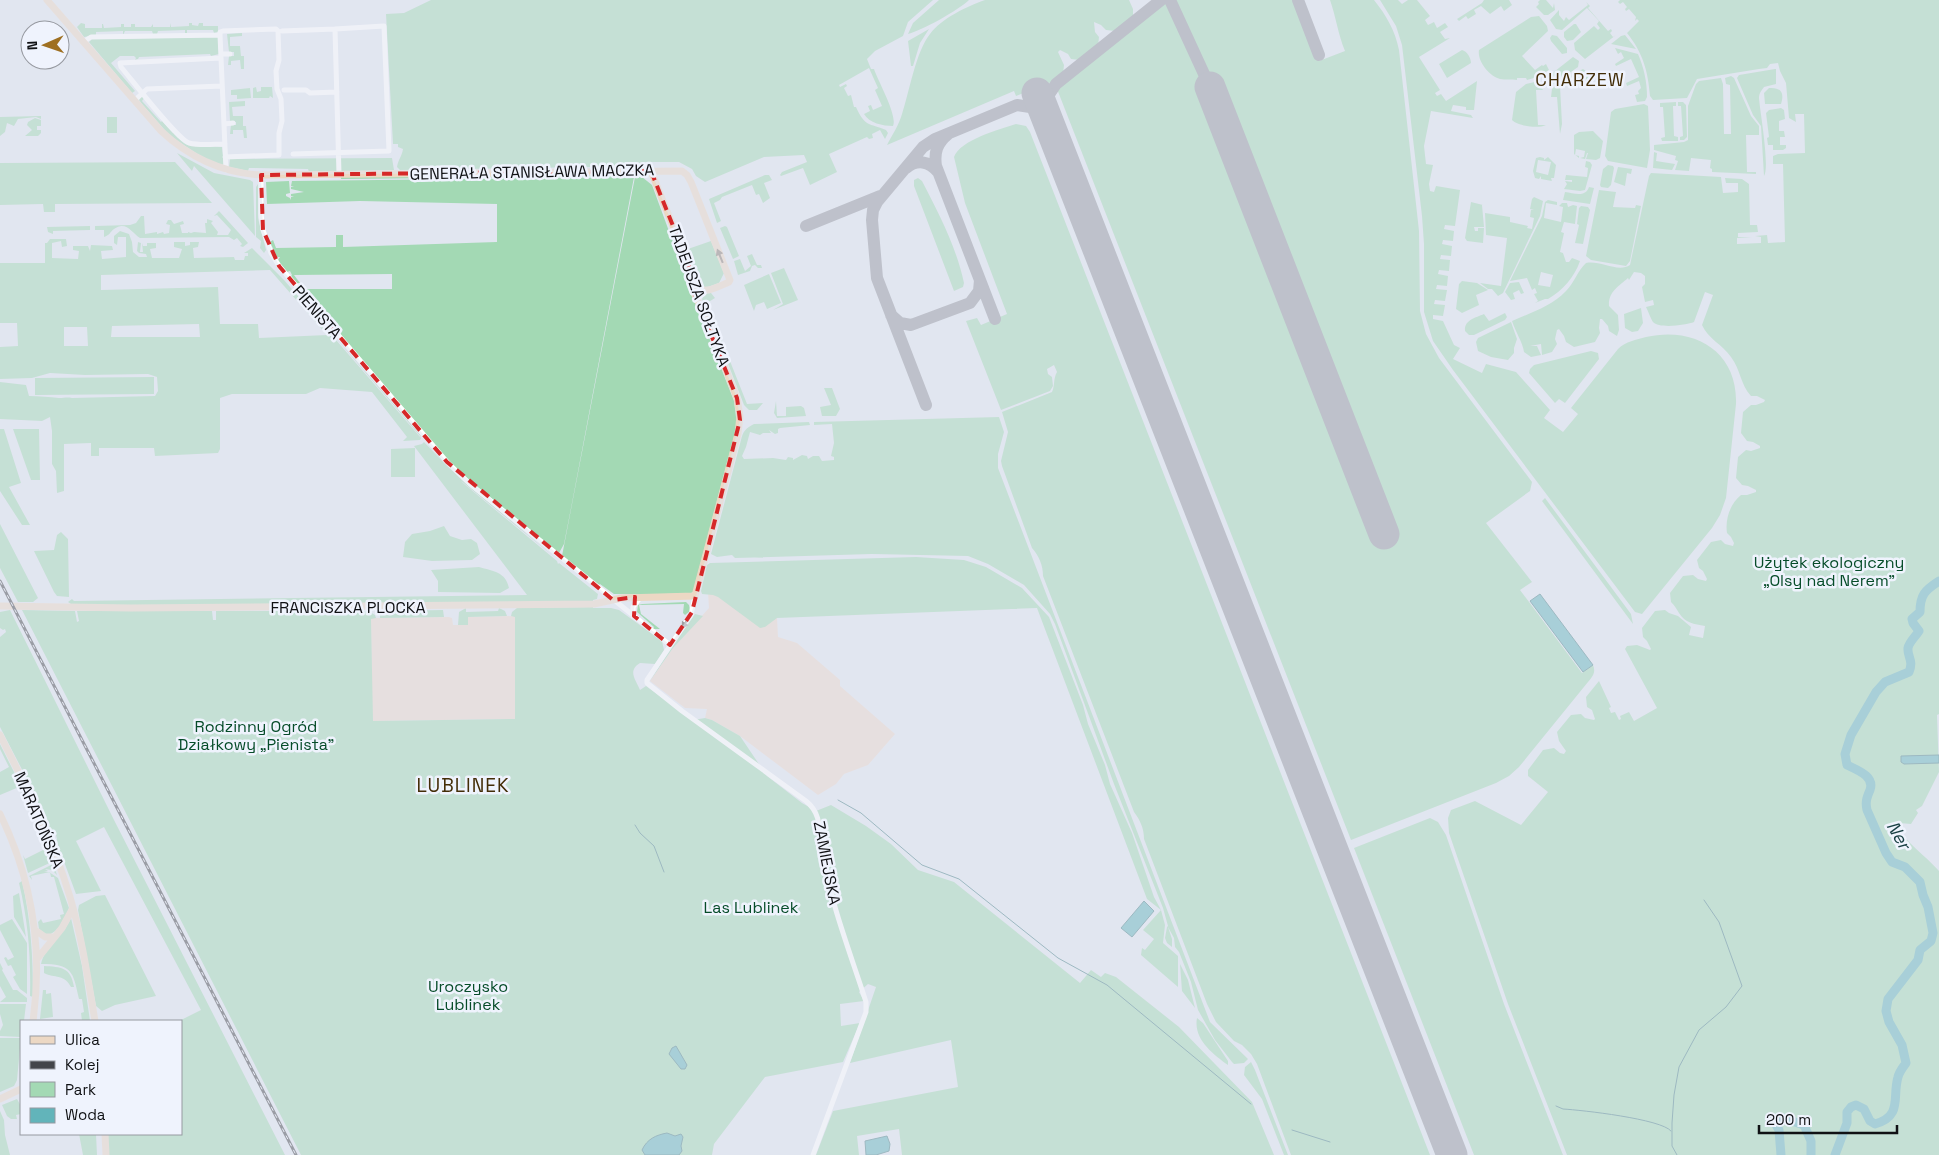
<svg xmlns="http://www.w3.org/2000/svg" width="1939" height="1155" font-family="'Space Grotesk',sans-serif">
<rect width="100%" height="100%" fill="#e1e6f0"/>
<path fill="#ecd8c9" d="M708 592 777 618 778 637 797 643 840 680V686L895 734 868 765 844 774 836 784 818 795 740 736 712 720 705 718 707 709 685 708 650 681 673 648 709 608Z
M515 616V719L372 721 371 618 449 617 452 618 453 625H467L468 617Z"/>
<path fill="#a3d9b4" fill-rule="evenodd" d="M431 0H933L908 22 903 36 875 51 867 59 871 69H874C878 81 898 116 893 126 883 126 869 123 864 114L870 111 868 106 871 105 873 110 882 106 875 90 878 88 869 68 839 85 840 87 846 84 847 86 844 88 848 96 851 95 854 107H856C865 127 869 123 886 130L888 133 885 139 880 130 872 134 873 138 869 139 867 137 829 154 837 172 810 185 803 168 781 176 780 175 782 172 807 162 804 155 764 157 705 182 696 176 692 169 679 162H646L633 165 590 167 400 170 397 167C398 160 402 156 403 149L398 147V144H393L386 14 404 13Z
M939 0H969C959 10 921 31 908 34L913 23Z
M985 0H1129L1133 9V17L1115 31 1106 30 1101 25 1094 22 1095 32 1099 37 1098 46 1080 60 1071 59 1068 54 1060 50 1058 52 1064 65 1063 74 1054 81 1016 96 1014 91 887 145C892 135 899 125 902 114 909 93 916 51 930 34 942 18 966 7 985 0Z
M1168 0H1296L1319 61 1345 51C1338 34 1336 17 1330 0H1374C1386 15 1395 30 1399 50L1419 231 1420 311 1426 334 1439 358 1532 482 1530 491 1486 523 1532 582 1520 590 1582 673 1593 665C1596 672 1593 676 1588 682L1519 767 1509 776 1496 783 1351 840 1057 89Z
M1380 0H1398L1402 4 1408 0H1417L1430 16 1425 20 1428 25 1434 22 1437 28 1445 23 1448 27 1440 32 1445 39 1450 38 1419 57 1440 90 1435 93 1437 96 1441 94 1446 101 1477 81 1474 110H1466V107L1453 105 1451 111 1471 115 1473 118 1431 111 1424 146 1426 164 1433 165 1429 184 1430 191 1434 192 1436 186 1460 190 1455 226 1445 225 1444 229 1454 231 1453 241 1443 240 1442 244 1452 246 1451 256 1441 255 1440 259 1450 260 1449 271 1439 270 1438 274 1448 276 1447 286 1437 285 1436 289 1447 290 1445 301 1435 300 1434 304 1445 305 1443 316 1433 315V319L1443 321 1454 345 1460 348 1453 359 1482 373 1486 364 1516 372 1550 410 1544 418 1563 432 1578 414 1571 408 1618 349C1626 341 1636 340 1646 337 1694 326 1738 351 1736 404L1726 498 1720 515 1712 528 1642 614 1635 612 1453 370 1433 341 1424 312V244L1422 216 1402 45 1396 26Z
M1484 0H1509L1512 5 1504 11 1501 6 1490 14 1481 6 1474 10 1476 14 1468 19 1466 16 1459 21 1457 19 1482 3Z
M1540 0H1546L1553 8 1554 3 1555 10 1548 15H1544L1536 7 1539 4 1538 2Z
M1620 0H1939V714L1937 715 1939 772 1922 806 1916 810 1918 813 1911 824 1899 823 1896 825C1906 843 1925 855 1939 871V1155H1567L1508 1004 1449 833 1448 818 1451 810 1475 801 1521 825 1548 792 1528 776V770L1543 750 1554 748 1560 753 1564 754 1566 751 1559 741 1557 732 1571 715 1581 714 1585 718 1594 720 1595 719 1592 710 1587 707 1586 697 1599 681 1611 707 1609 708 1611 713 1615 712 1619 720 1621 719 1620 716 1629 712 1634 721 1657 708 1625 649 1627 646 1637 645 1650 650 1651 649 1647 641 1643 637 1642 628 1655 611 1665 610 1669 613 1678 616 1691 627 1689 635 1703 638 1705 626C1694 624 1685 623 1679 613 1676 608 1675 606 1671 602L1670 593 1683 576 1693 575 1698 579 1706 581 1707 579 1703 571 1699 568 1697 560 1711 542 1721 540 1725 544 1733 546 1734 543 1731 537 1727 533C1725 519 1730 504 1741 495H1747L1756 492V490L1748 486 1742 485 1736 478 1738 457 1746 450 1751 451 1760 448V446L1753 442 1747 441 1741 433 1743 412 1751 405H1756L1764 402 1765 400 1757 396H1751C1740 384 1741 370 1731 357 1722 344 1708 339 1702 325L1713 295 1705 292 1694 322C1687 325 1659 329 1653 322 1651 319 1648 311 1646 307L1654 305 1653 300 1645 302 1642 287 1645 284V276L1641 273 1634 272 1629 280 1628 278C1619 286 1608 292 1609 306L1618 315 1619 330 1617 336 1609 331 1608 326 1602 319H1600L1599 328 1600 333 1595 342 1574 347 1566 342 1564 336 1559 329 1557 330 1555 339 1557 344 1552 352 1542 355 1541 344 1530 346H1537L1541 355 1531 357 1524 352C1523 343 1515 331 1512 321 1530 313 1552 306 1566 291 1574 283 1578 270 1586 263 1600 260 1618 273 1630 265L1649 176 1651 173 1721 177 1723 193 1738 192V183H1726L1725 178 1742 179 1749 184 1750 225H1757L1758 232 1738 233V237H1752L1737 238V244L1761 243V237L1755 236 1767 235 1768 243 1785 242 1783 164H1773V156L1778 154 1805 153 1804 114H1795L1796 122 1789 118 1786 83 1780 71 1778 63 1770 64 1767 68 1759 69 1697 79 1687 98 1653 100 1650 96C1648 71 1643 53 1627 33L1639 21 1637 19 1635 21 1636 17 1629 9 1626 11 1625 9 1627 7 1623 2 1620 4 1618 2Z
M1586 2 1590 6 1588 8 1608 31 1611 29 1612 31 1610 33 1613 37 1616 35 1585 59 1575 50 1574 43 1594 26 1598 30 1600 28 1597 24 1599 21 1587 8 1562 30 1556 29 1550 20 1559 10V15L1564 21 1566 17 1569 20 1588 5Z
M1539 16 1547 26 1548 31 1522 56 1535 70 1542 65 1543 66 1546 64 1549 70 1537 77 1527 80 1526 78H1517V80C1512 79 1505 80 1500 79 1489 76 1477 61 1479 50L1531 17Z
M81 23 85 24V28H102V24H103L104 28 121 27V24H124V27H131V24H135V27H151L153 24V27H170V23L171 27 189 26V23H192V25L198 26 199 23H203V26H218V32L214 33 213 30H187V34H185V30L158 31 157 34H153L152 31H125L123 35V31L96 32V35L84 37 77 27Z
M1574 24H1576L1581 32 1573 40 1567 41 1564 37V32Z
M929 29 920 43 913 66H911L908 41Z
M242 33V36L230 37V46H240L241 56H244V69H241L240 60 231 61V65H228L229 56H234V52H229L227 34Z
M1552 35 1557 36 1567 48V53L1562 54 1551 41 1550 38Z
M1625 35 1636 49 1611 44 1621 36Z
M218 37 219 54 211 56 210 54 139 57 138 59 135 60 136 58 134 56H120L111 63 135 91 132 93 89 42 92 39Z
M1615 48 1638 54C1644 68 1647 82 1647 97L1645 101 1637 102 1635 95 1639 94 1638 91 1641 88 1639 81 1627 86 1626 83 1639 77 1631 59 1616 66 1615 64 1624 58 1621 52 1618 54Z
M1462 50C1467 51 1471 58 1471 63L1447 78 1439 64Z
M1573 57 1579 61 1578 67 1548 88 1550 75Z
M1583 69 1590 74 1591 79 1571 80 1570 78 1573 74Z
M1775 69H1776V84L1764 87C1762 90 1759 93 1759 98 1760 112 1770 167 1764 176L1761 126 1753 115 1737 78 1739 75Z
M1731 76 1734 78 1751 116 1759 126V135H1746L1747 172H1756V174L1712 172V169L1710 168 1711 160 1691 158 1689 171 1675 170 1678 161 1675 160 1676 156 1654 150V145L1684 142 1688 140V106L1696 84 1699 81 1721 78 1723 84 1724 134H1731L1730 85 1726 84 1725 78Z
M1539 81 1545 87H1541L1543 90H1536L1538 125H1546C1538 129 1518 126 1512 120L1516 92 1526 84Z
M1557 84 1560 86 1562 124 1560 134 1557 97H1551L1552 89Z
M256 87 257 92 261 91V87H272L273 98 270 96 269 98H253V88Z
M250 88 251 98 237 99V95H231V90Z
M1769 88C1780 87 1785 92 1781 104H1765L1764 93Z
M141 97H145L142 101 161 122 162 121 173 133 174 132 177 137 185 143 222 147 224 164 222 165 205 159 170 136 142 104 139 100Z
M245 101V106L232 107 233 116H243V126H246L247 138H244L243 130H233V134H230L231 125H236V122L230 121 229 102Z
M1676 102V106H1673L1674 136 1678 137V141H1662L1661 138 1665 137 1663 107H1660V103Z
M1678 102H1683L1686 105 1687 137 1684 140H1680V137L1683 136 1681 106H1678Z
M1644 104 1648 106 1650 150 1647 168 1608 161 1605 156 1611 112 1615 109Z
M1781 108 1784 110 1785 119 1779 121V131H1784L1785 137H1780V145H1786V148L1783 150H1773V145H1768L1767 138 1769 137 1766 113 1769 110Z
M41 116V119L36 117 18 119 14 126 7 123 5 132 0 136V117Z
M107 117H117V133H107Z
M35 118 41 120V126H37V130H41V133L38 136H25L32 130 27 125 28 122Z
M1016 124 1026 126 1030 132 1430 1155H1291L1257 1064 1251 1054 1242 1045 1234 1041 1216 1022 1207 1004 1144 839C1144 828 1140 820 1134 812L1043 576C1043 565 1039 556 1032 548L1002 466 1001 461 1008 432 1002 412 1052 392C1055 386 1053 379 1057 372L1054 365 1047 369 1048 374 1052 377 1053 386 1050 391 1001 410 966 321 977 318 981 325 1007 314 965 203 954 157C960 140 1000 129 1016 124Z
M1593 131 1603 141 1600 158 1596 160 1586 159 1588 153H1587L1585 159 1580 158 1584 157 1585 151 1576 149 1575 155 1579 156V158L1574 154V135L1579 132Z
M1654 152 1657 153 1656 161 1675 164 1672 170 1653 168Z
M177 153 214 173 250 180 253 182 255 236 194 166 192 171Z
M1540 157 1544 158V160L1548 157 1556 165 1554 178H1551L1552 181 1541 179V176L1539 179 1535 178 1533 171 1536 158ZM1538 160 1551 162 1548 175 1536 172Z
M392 158 394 170 309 172 308 169 249 168 248 171 229 167 230 159Z
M1586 161 1590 162 1592 165 1585 190 1580 191 1564 189 1567 184 1565 181 1572 182V180H1565L1566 175 1587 177 1588 168 1585 167Z
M175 162 212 203 55 204V212H44L43 204 0 205V163Z
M1608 165 1613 166 1614 168 1611 185 1608 188 1601 187 1600 185 1603 169Z
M1618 167 1632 169 1631 174 1627 173 1625 186 1614 182Z
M634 174V176L341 179V177Z
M765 175H769L772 180 764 183 770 198 763 203 759 194 756 195 752 185 722 197 720 200 714 203 721 221 717 223 709 199Z
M634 177 572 503 564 544 559 553 466 478 448 460 301 288 302 286 306 289H392V274L294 275 300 283H297L291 276 292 275 290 271 287 272 278 260 280 257H277L270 242 273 240 276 248 336 247V235H343V247L497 242V204L360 201 267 204 266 182 289 181 290 193 286 194V196L290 198 291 200V197H294L291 196V194L304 192 291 189V187H294L291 186 292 181Z
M635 177H642L652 185 677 253 681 252 686 266 690 289 734 401 737 425 693 592 691 593 642 595 641 594H614L600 584 598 586 562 556Z
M918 178 922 181C939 214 956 246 964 283L963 287 954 291 914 186V180Z
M258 184V218L266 250 264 253 260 248 261 241 256 237V187Z
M1589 187 1594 188 1590 204 1563 200 1565 192C1574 193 1585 198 1589 187Z
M1599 190 1616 192 1613 207 1635 208 1636 205 1641 206 1630 261 1626 266 1591 260 1586 256Z
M1534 197 1543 201 1540 216 1503 293 1498 296 1492 289H1488L1480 283 1501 286 1507 238 1486 235 1485 213 1510 217V222L1528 226 1527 228 1532 229 1534 218 1530 217 1531 210H1534L1530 209 1532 199Z
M1548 200 1557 202V205L1546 203 1544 218 1561 222 1563 207 1559 206 1562 203H1567L1568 207 1573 205 1577 206 1575 224 1564 222 1561 232 1564 233 1560 252 1563 253 1566 262H1569L1572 258 1580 261C1574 278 1563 290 1548 299H1545L1535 303 1538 301 1534 294 1537 293 1535 288 1532 290 1527 278 1510 281 1542 216 1545 202ZM1541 272 1553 275 1550 287 1538 285Z
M1471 202 1483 205H1482L1484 227H1474L1475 231H1478V228H1484L1483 243 1467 241 1465 238Z
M1581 206 1588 207 1590 210 1583 244 1575 243 1579 225 1577 224 1579 208Z
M219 211 248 243 243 247 240 246 242 244 237 238 234 240 229 237 140 238C132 233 126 220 114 229 110 232 110 235 104 237V230H95V226L130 225 136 223 141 216H144L145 234 157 232V234L163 232 164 234 169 233 170 225 166 224 168 220H171L174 224 183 221 184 224 180 225 182 233H188V232L191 233 194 232 206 233 205 223H207V219L213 221 211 223 218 232 217 235H228L231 230 217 215 214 216Z
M90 226V230L53 231V234L48 232 47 227Z
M725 226 727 227 739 256 733 259 720 228Z
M120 231 129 234 132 242 133 252 139 257H147L146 254 139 253 137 251 138 242 141 243 140 252H143L142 243 143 246H147V243H156V248L150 249 152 258H179L182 249 174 247V242H185V246L190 245V242H199L198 247 193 248 194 258 234 257 235 260H244L245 256H248V253H244L252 248 284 280 421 438 420 440 403 441 407 437 372 392 320 388 306 394H232L220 398V449L218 453 155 456 154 448H99V456H91V443L64 444V491L57 493 56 471 52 464V431L50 417 42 421 0 419V382L26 385 29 396C40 396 49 397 59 398 64 398 67 397 72 398L155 396 158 391 157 377 148 374 85 375 50 373 32 378 0 379V347L18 346 17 323H0V263H45V243H47L50 239H66L67 246 62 247 61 241 52 243V258L78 259 79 251 73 250V246H88L90 251 91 245 112 246 113 250 101 251 102 259 126 257V237H118L117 245 114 243V236ZM270 270 327 335 259 338 258 324H220L218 287 101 290V275ZM199 324 200 337H111L112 326ZM64 327H87L88 346H64Z
M711 241 724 273 719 283 705 288 698 285 685 250Z
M752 254 757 265H761L762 268H758L755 265 752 266 750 271 738 275 734 261 740 259 745 271 751 266 747 256Z
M784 268 798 300 773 310 783 304 771 273Z
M769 274 781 303 767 309 764 302 756 305 754 311 744 285Z
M1462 281 1477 283 1488 290 1476 295 1479 305 1462 313 1456 309 1459 284Z
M1519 282 1524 293 1521 294 1519 290 1513 293 1515 299 1511 300 1505 292 1510 283Z
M711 293 715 298 707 303 747 404 763 403 757 410H749L744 405 708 312 702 301 703 294Z
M1641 308 1643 323 1638 331 1632 332 1625 328 1624 314Z
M1505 313 1507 317 1505 320 1474 335H1469L1465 331C1464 320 1475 318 1484 314L1489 321Z
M321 321 420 434 421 437Z
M1511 322 1517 339 1514 348V353L1508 360 1491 357 1478 351 1476 342 1478 338Z
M1591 351 1598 353 1599 359 1565 403 1559 399 1555 403 1529 373 1530 369 1534 365Z
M154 377V394L35 395V378Z
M824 388H832L840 409 836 416H822L820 407 831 405Z
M776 401 777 416H786V407L801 406 804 408 806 416 777 418 774 413Z
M999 417 1004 432 998 454V468L1210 1022 1248 1059 1244 1063 1234 1064 1232 1062 1215 1040 1198 1010 1191 982 1179 952 1175 947 1174 938 1168 927 1172 939V947L1167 943 1165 938 1167 927 1168 926 1163 908 1114 784 1055 624 1050 614 1024 585 988 564 968 556 872 554 735 558 732 555 717 557 711 554 741 440C743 431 746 428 754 424L809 422 810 425 780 428 778 429V433L775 434 769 430 771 433H763L760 435 750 432 746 447 742 456 744 459 773 458 786 460 788 457 793 458V460L802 455 807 456 808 459 813 456H819L822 461 834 460V457L831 456 834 443 832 424 814 425V422Z
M0 429H4L21 483 9 487 30 525H22L0 491Z
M13 429H39L40 480H31Z
M424 442 463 483 557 561 558 564 559 563 598 594 597 599 593 600V602L128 606 71 604 68 602 72 599 74 601 527 595 414 446 422 444Z
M425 442 462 480 558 560 460 480Z
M415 448V477H391V449Z
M1545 498 1631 614 1633 624 1542 501Z
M0 524 38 598 33 602H18L0 568Z
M444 526 450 536 462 540 471 539 477 543 480 554 472 560 432 561 403 557 405 542 412 534 430 531Z
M61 532 68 539 69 597 57 596 54 592 34 551 54 550 57 535Z
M916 557 964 560 986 567 1022 588 1049 617 1083 705 1088 724 1105 765 1110 784 1132 833 1154 897 1161 910 1165 925 1163 943 1178 956V987L1141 955 1142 948 1145 950 1154 939 1143 930 1161 910 1147 899 1037 608 777 618 765 627 760 628 718 597 713 595 702 594 701 591 707 565 710 563Z
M479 567C493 571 506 572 509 588L500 593 438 592V581L431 570Z
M686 602 689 605 690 611 685 615 683 613 684 604 639 605 641 614 660 629H653L654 627 637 612 638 605 642 604Z
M593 607V608H611L619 610 662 641 664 650 655 664 640 663C627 671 636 680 640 690L646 686 693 720 705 718 712 720 740 736 767 776 802 803 816 811 831 805 866 826 891 844 918 870 954 882 1080 983 1091 970 1101 977 1105 973 1116 977 1179 1027 1252 1102 1274 1155H902L899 1129 857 1136 859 1155H816L833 1111 958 1087 951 1040 850 1063 876 987 868 984 859 992 864 1001 840 1004 841 1026 860 1023 843 1062 765 1077 714 1144 712 1155H301L22 610 75 611 77 622 79 621 77 611H212L213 620H216V611H336L338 615 339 611H363L370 612 375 615 376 618 371 619 373 721 515 719V617L511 616 512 612 517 608Z
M466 608V612L498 611 499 608 505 611 507 616 468 617V625H458L459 612Z
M10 610 114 820 285 1155H109L107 1134H181V1021H179L201 1010 104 827 76 841 101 891 76 894 56 840 57 839 56 835 54 836 51 832 30 785 0 727V637L6 632 5 629 3 630 0 628V612Z
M443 610 444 617 380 618V615L387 611Z
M695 614 703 616 673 648 650 681 672 646Z
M0 744 33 810 54 861 28 873 23 855 25 859 47 848 19 787 0 795V772L9 767 0 749Z
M1430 818 1438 822 1446 835 1504 1004 1563 1155H1474L1354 848Z
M53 864 57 875 52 870 45 869 48 871 44 872H49L58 878 69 908C65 918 59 933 47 935L39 929 38 922 41 919 43 923 61 919 60 915 64 914 54 877H51L50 872 31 876 32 880 29 876Z
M22 881C31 920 33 957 33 997L30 996C31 957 28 920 19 883Z
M19 893 26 937 14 917 13 896Z
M105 895 156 996 115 1005 102 1011 96 1006 78 910 79 905 96 896Z
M71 918 82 966 90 1021H82L81 1013 84 1012 82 999H79C73 971 72 964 41 964 45 946 64 935 71 918Z
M12 919 27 943V994L20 989 13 977 16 975 11 965 8 966 4 958 6 957 8 960 14 957 0 930V925Z
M0 963 3 969 2 970 13 990H17L27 998V1002H0L6 997 0 986Z
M1180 964 1188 980 1195 1008 1182 991Z
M44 966C61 967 71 967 74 987H71C65 975 57 978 46 974L44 973Z
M43 990H46V994L51 993 53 1017 40 1019Z
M0 1004H26L24 1021H21V1037L0 1036V1031L3 1025 0 1014Z
M1197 1018 1203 1023 1228 1061V1065C1213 1054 1193 1039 1197 1018Z
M0 1038H21L17 1080 14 1086 0 1092Z
M1251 1062 1255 1070 1288 1155H1284L1262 1099 1244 1075 1245 1067Z
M17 1099 21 1106V1114L16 1115 17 1119H11L7 1116 2 1105Z
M0 1111 4 1120 5 1135 10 1155H0Z
M79 1134H96L97 1155H83Z"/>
<path fill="#62b4ba" stroke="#498388" d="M1540 594 1593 665 1583 672 1530 601Z
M1939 755V763L1904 764 1901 762V756Z
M1144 901 1154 911 1132 937 1121 928Z
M676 1046 687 1065 685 1069H681L669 1054 672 1048Z
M667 1133 675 1136 681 1134 683 1137 681 1146 682 1151 679 1155H645L642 1150C647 1139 656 1135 667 1133Z
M887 1136 890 1144 889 1151 876 1155H866L865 1141Z"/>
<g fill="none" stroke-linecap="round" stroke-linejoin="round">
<path stroke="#498388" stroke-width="1" d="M838 800 861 813 922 865 959 879 1058 958 1107 985 1251 1104
M635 825 640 833 654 846 664 872
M1556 1106 1563 1109C1581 1110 1662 1119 1671 1131
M1292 1130 1330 1142
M1677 1155 1672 1146V1123L1674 1095 1679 1067 1699 1030 1726 1007 1742 986 1719 922 1704 900"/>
<path stroke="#62b4ba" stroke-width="9" d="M1781 1155 1779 1130 1775 1123V1119L1780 1117 1804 1125 1811 1141V1155
M1835 1155 1847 1123V1112L1851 1107 1856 1105 1864 1109 1870 1121 1875 1124C1903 1116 1892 1097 1898 1077 1899 1072 1903 1067 1906 1063L1902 1045 1889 1022 1886 1011 1888 999 1918 960 1920 950 1931 941 1933 933 1928 907 1923 895 1920 882 1905 867 1892 862 1886 853 1867 810C1865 802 1867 797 1870 790 1875 776 1857 770 1847 765L1845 754 1851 735 1876 692 1885 682 1909 672C1914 660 1907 657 1908 648 1909 642 1916 636 1919 631L1913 623 1912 619 1920 612C1920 595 1925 590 1939 581"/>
<path stroke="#92969d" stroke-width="12" d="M1170 0 1210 87
M1298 0 1319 55
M1046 116 1048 96 1056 84 1161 0
M948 134C937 143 934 152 936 166L995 319
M906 168C917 159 929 161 938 172
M806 226 880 196
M891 315 900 323 911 325 970 303 979 291 980 280
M926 405 877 278 872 220 873 210 877 202 923 147 935 139 1017 105 1030 107 1046 116"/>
<path stroke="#92969d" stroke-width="31" d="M1210 87 1384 534
M1037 93 1452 1155"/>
<path stroke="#fff" stroke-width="5" d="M282 31 335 29 339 174
M220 35 226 170
M83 42 91 37 220 35V32L223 31 276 29 278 31 279 60 276 71 277 89 281 99 282 121 279 133V155L225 157
M221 54H230
M221 58 120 63 121 67C132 80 177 139 189 143 200 146 214 144 225 144
M284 90H306L310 93 337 92
M134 101 147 89 222 86
M224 124 233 123
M293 154 389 151 384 26 335 29
M261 175V214L263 230 271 253 279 266 447 462 470 484 670 645
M695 596 691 615 647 680V683L682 711 806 801C822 814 819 831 822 850 830 902 850 952 866 1002V1012L813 1155
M633 616V607L640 598"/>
<path stroke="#ecd8c4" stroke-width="7" d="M47 0 161 131C189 157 221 173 261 175L682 171 687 175 691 182 730 280 729 282C717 287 702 297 692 283
M0 606 131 608 594 604 622 598 695 596 738 434 740 416 737 398 704 314 694 293 689 266 651 171
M0 735C27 788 53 840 70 897 82 938 88 979 95 1021
M0 814C32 879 43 949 33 1021
M35 930 45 937H54
M37 959 62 928 73 908
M0 1099 21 1089
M105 1134 106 1155"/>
<g stroke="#43454a" stroke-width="3">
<path id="rail" d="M0 581 296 1155"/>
</g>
<use href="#rail" stroke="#eff3fd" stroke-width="1" stroke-dasharray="4" stroke-linecap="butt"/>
</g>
<defs><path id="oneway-solid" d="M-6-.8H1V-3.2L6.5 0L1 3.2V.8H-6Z" transform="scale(1.25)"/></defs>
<use fill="#897e75" href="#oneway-solid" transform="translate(720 256) rotate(-112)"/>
<use fill="#9fa0a1" href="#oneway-solid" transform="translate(686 622) rotate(123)"/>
<path d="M0 0H1939V1155H0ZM651 171 689 266 694 293 737 398 740 420 692 612 670 645 634 616 635 597 613 600 447 462 279 266 263 230 261 175Z" fill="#e1e6f0" fill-opacity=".55" fill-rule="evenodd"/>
<path fill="none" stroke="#d62828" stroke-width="4" stroke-dasharray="10 6" stroke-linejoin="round" d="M651 171 689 266 694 293 737 398 740 420 692 612 670 645 634 616 635 597 613 600 447 462 279 266 263 230 261 175Z"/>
<g text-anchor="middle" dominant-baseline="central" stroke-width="5" stroke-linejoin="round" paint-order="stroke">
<g font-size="16" fill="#101114" stroke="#eff3fd">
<text transform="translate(532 172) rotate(-1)">GENERAŁA STANISŁAWA MACZKA</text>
<text transform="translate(699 296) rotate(70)">TADEUSZA SOŁTYKA</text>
<text transform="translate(317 312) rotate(49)">PIENISTA</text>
<text x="348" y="607">FRANCISZKA PLOCKA</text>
<text transform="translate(39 820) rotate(67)">MARATOŃSKA</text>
<text transform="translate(827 863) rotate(79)">ZAMIEJSKA</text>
</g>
<g font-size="16" fill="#064c29" stroke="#eff3fd">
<text x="1829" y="562">Użytek ekologiczny<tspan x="1829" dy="18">„Olsy nad Nerem”</tspan></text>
<text x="256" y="726">Rodzinny Ogród<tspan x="256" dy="18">Działkowy „Pienista”</tspan></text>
<text x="751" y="907">Las Lublinek</text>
<text x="468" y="986">Uroczysko<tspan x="468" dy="18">Lublinek</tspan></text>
</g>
<g font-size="18" letter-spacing="1" fill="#432d07" stroke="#eff3fd">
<text x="1580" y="79">CHARZEW</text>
</g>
<g font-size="18" font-style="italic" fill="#183f42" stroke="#eff3fd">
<text transform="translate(1899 835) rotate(60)">Ner</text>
</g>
<g font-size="19" letter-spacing="1" fill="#432d07" stroke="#eff3fd">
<text x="463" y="785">LUBLINEK</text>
</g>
</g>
<rect x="20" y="1020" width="162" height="115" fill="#eff3fd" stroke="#9699a0"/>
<rect x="30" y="1036" width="25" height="8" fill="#ecd8c4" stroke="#9699a0"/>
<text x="65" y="1045" font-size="15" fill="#101114">Ulica</text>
<rect x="30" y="1061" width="25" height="8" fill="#43454a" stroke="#9699a0"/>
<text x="65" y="1070" font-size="15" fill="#101114">Kolej</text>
<rect x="30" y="1082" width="25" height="15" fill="#a3d9b4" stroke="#9699a0"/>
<text x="65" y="1095" font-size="15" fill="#101114">Park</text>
<rect x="30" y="1108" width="25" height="15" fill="#62b4ba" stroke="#9699a0"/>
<text x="65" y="1120" font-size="15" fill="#101114">Woda</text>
<g transform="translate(45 45) rotate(268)"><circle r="24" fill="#eff3fd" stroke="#9699a0"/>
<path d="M0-4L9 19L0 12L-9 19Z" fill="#9e6f21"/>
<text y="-8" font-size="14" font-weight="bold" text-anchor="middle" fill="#101114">N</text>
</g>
<path d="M1759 1125v8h138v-8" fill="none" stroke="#101114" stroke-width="2.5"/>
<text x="1766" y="1125" font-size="15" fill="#101114" stroke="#eff3fd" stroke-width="4" paint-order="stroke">200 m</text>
</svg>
